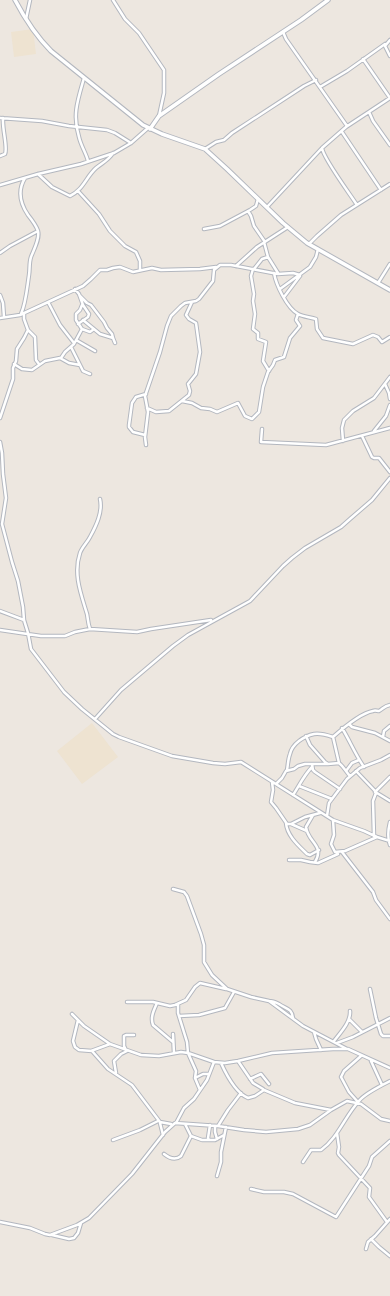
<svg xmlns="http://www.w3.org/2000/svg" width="390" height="1296" font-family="Mulish,sans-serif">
<rect width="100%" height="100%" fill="#ede7e0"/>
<path fill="#eee3d1" d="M33 29 36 54 14 57 11 32Z
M92 723 118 757 82 784 57 751Z"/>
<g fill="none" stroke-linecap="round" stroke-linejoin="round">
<g stroke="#b3b7bf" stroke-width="4.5">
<path id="street" d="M113 0 125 19 139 33 164 70V93L159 116
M26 19 30 0
M283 32 286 39 347 126
M390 40 385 46 390 56
M363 59 390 98
M84 78C78 99 72 115 79 137 81 146 86 153 88 161
M320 87 347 71 385 44
M369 112 373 121 390 145
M0 118 42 121 69 126 107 130 115 133 131 143
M342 132 381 190
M205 149 216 142 224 140 232 133 304 86 316 80
M0 156 5 154C8 148 2 129 3 118
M38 174 52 187 70 196C83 190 86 177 96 168 102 163 109 160 113 153
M0 185 38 174 81 164 114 153 131 143 148 128
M78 191 99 214 110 231 125 246 136 252 140 261V270
M357 205C350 194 323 158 322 148L346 127 390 98
M267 207 322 148
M248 211 251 216 254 226 265 242
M204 229 220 226 250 210 256 206 258 199
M264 242 268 257 278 273
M309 244 317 236 341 215 390 184
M0 253 10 246 38 231
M236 266 257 247 288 227
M253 269 251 276 254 294 253 301 255 314 253 329 258 333V339L266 342 263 361 269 371
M254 269 262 259 268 257
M274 273C276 285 287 308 298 314 303 317 311 317 316 319L317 329 323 338 353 344 373 335 378 337 382 342 390 337
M378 283 390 264
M75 289 79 294 83 305 89 314 88 317 78 324
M280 289 310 267 316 257 318 249
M0 295 3 303 4 317
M80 296 87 303 91 305 104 322 107 328 112 334 113 338 115 343
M284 297 300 276
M48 302 60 325 74 343
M82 305 80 310 76 314V320L82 329 90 332 94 329
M21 314C26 303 27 288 29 275 30 269 29 263 31 257 34 249 40 239 38 231 36 225 32 220 28 215 20 203 17 191 25 178
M0 318 20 315 83 286 91 279 100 270H107L113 268 120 267 133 272 152 268 161 270 200 269 216 267
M83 320 100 334 113 338
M28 330 35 337 36 360 39 364
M76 340 95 351
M71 347 83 371 90 374
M61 358 65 352 74 344 82 329
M14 364 22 369 32 370 45 361 60 358 69 363 80 365
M385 384 389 393 390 399
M182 401 192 403 201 408 210 409 217 412 238 403 245 416 252 419 259 412 263 387 268 372 273 365 275 360 284 357 290 338 300 326 296 320 298 314
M147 408 156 412 169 411 189 395 190 391 188 384 196 374 200 352 196 323 189 319 186 315 192 302
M0 418 13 379V368L16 361 17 349 24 338 28 330 24 319V313
M262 429 261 442 326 445 390 428
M374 431 386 416 390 405
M145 435 133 432 129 427V425L132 403 136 397 146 394
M362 436 372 457 374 458H379L390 472
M343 441 342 428 344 420 353 411 374 398 390 377
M0 442 2 453 3 474 6 498 2 524 12 562 18 581 23 607 24 620 28 633 31 649 64 692 82 709 113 734 119 737 172 756 213 763 225 764 241 762 333 820 364 831 377 837 390 841
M146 445 145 437 148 412 145 396 160 352 167 326 171 316 181 306 185 303 196 301 199 299 213 281 214 270 220 265H231L278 274 293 273 300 275
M100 499C103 512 96 526 90 537 87 543 82 547 80 553 73 574 81 594 87 614 88 619 88 624 90 629L137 632 151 629 211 620
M0 611 24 620
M0 630 41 636H65L75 632 90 629
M95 719 121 690 173 646 188 635 250 601 283 566 292 558 305 548 341 527 350 519 372 500 390 478
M349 724 352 727 375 733 390 741
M342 728C350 741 355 754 364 767
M306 736 310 745 325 762 328 764 339 763C344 767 346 772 350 776
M383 737 384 731 390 726
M339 763 333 737C342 729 361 713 373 711 375 710 377 711 379 711 383 709 384 706 390 705
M312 764 313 770 315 772 340 789
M287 770C288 765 288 759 290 754 292 744 304 736 314 734 320 733 327 735 333 737
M346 771 352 763 359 760
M356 771 377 793 390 801
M272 782 273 790 271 802 276 808 287 824H291L305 817 320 813
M276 784 282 778 286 771 294 769 298 766 305 764H327
M299 786 332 799
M375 792 390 777
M293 795C299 786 304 775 312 767
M313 815 306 827C308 843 325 845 315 862
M327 816 329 803 347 779 360 768 381 760 390 755
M333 820 334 835 331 844 335 852 345 851 377 837
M390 822C388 830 387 837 390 845
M286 823C287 836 299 846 307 854L310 855 319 850
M291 824 307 831
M374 836 373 801 376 793
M342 852 373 892 376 900 390 919
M289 860H301L310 862 318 863 338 854
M173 889 184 892 187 896 201 934 204 945V962L212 975 227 989 251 997 269 1001 303 1026 347 1049
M370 989 376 1018 381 1034 383 1036H390
M269 1001C273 1001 275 1002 279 1004 286 1009 292 1008 293 1018
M127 1002H153L170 1006 175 1005 186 1000 195 987 200 983 226 989
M157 1003C154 1010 150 1017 153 1025L173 1042
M178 1005V1013L187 1042 188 1053 196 1071 195 1078 200 1090
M72 1014 84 1026 110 1044 141 1055 159 1056 181 1052 188 1053 214 1062 225 1063 238 1061 272 1053 333 1049H348L390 1068
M179 1016 199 1015 225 1008 234 992
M349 1019 362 1032
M78 1020 73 1041 75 1047 79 1050 92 1051 108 1069 132 1085 160 1122 171 1124
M314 1032 316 1039 321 1050
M173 1034 174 1053
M334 1041C340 1033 351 1022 350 1011
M337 1043 353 1037 390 1018
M126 1050 124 1046V1036L126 1035H134
M91 1051 110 1044
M238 1061 253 1083 263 1089
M371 1061 382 1085
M221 1063C226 1074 236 1093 248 1098L255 1096 264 1090 295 1103 331 1110
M116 1073 114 1061 121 1054 127 1051
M195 1078 203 1074H209
M250 1079 261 1074 269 1084
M358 1102 349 1092 341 1077 344 1071 361 1056
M160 1123 163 1135
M176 1123 184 1108 194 1099 207 1080 214 1062
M210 1125 208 1138 209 1140H215L224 1135
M215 1126V1132L217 1139
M218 1126 228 1110 241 1093
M337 1133 339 1147 338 1153 339 1155 370 1188 369 1197 387 1222
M191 1136 202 1140H209
M113 1140 140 1130 158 1121
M164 1154C169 1158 175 1161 181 1156L191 1136 185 1124
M303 1162 311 1150H321C338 1138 345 1116 359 1101 364 1094 382 1085 390 1081
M217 1176 221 1162V1152L226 1127
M251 1189 264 1192H284L293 1194 336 1217 369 1166 372 1157 390 1141
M0 1222 30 1228 45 1234 50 1235 77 1225 89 1218 132 1174 165 1132 175 1123 218 1126 244 1130 266 1132 298 1129 310 1125 331 1110 347 1101 361 1104 381 1119 390 1121
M52 1235 69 1239 74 1238 78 1233 81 1223
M371 1239 379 1247 390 1256
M366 1249 368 1242 375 1236 390 1219"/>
</g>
<g stroke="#b3b7bf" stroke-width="5.5">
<path id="secondary" d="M15 0C25 19 36 36 51 51L143 125 162 134 205 149 227 169 283 223 307 243 390 290
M150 129 159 116 219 74 301 20 328 0"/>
</g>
<use href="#street" stroke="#fff" stroke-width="2.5"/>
<use href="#secondary" stroke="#fff" stroke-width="3.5"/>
</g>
</svg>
